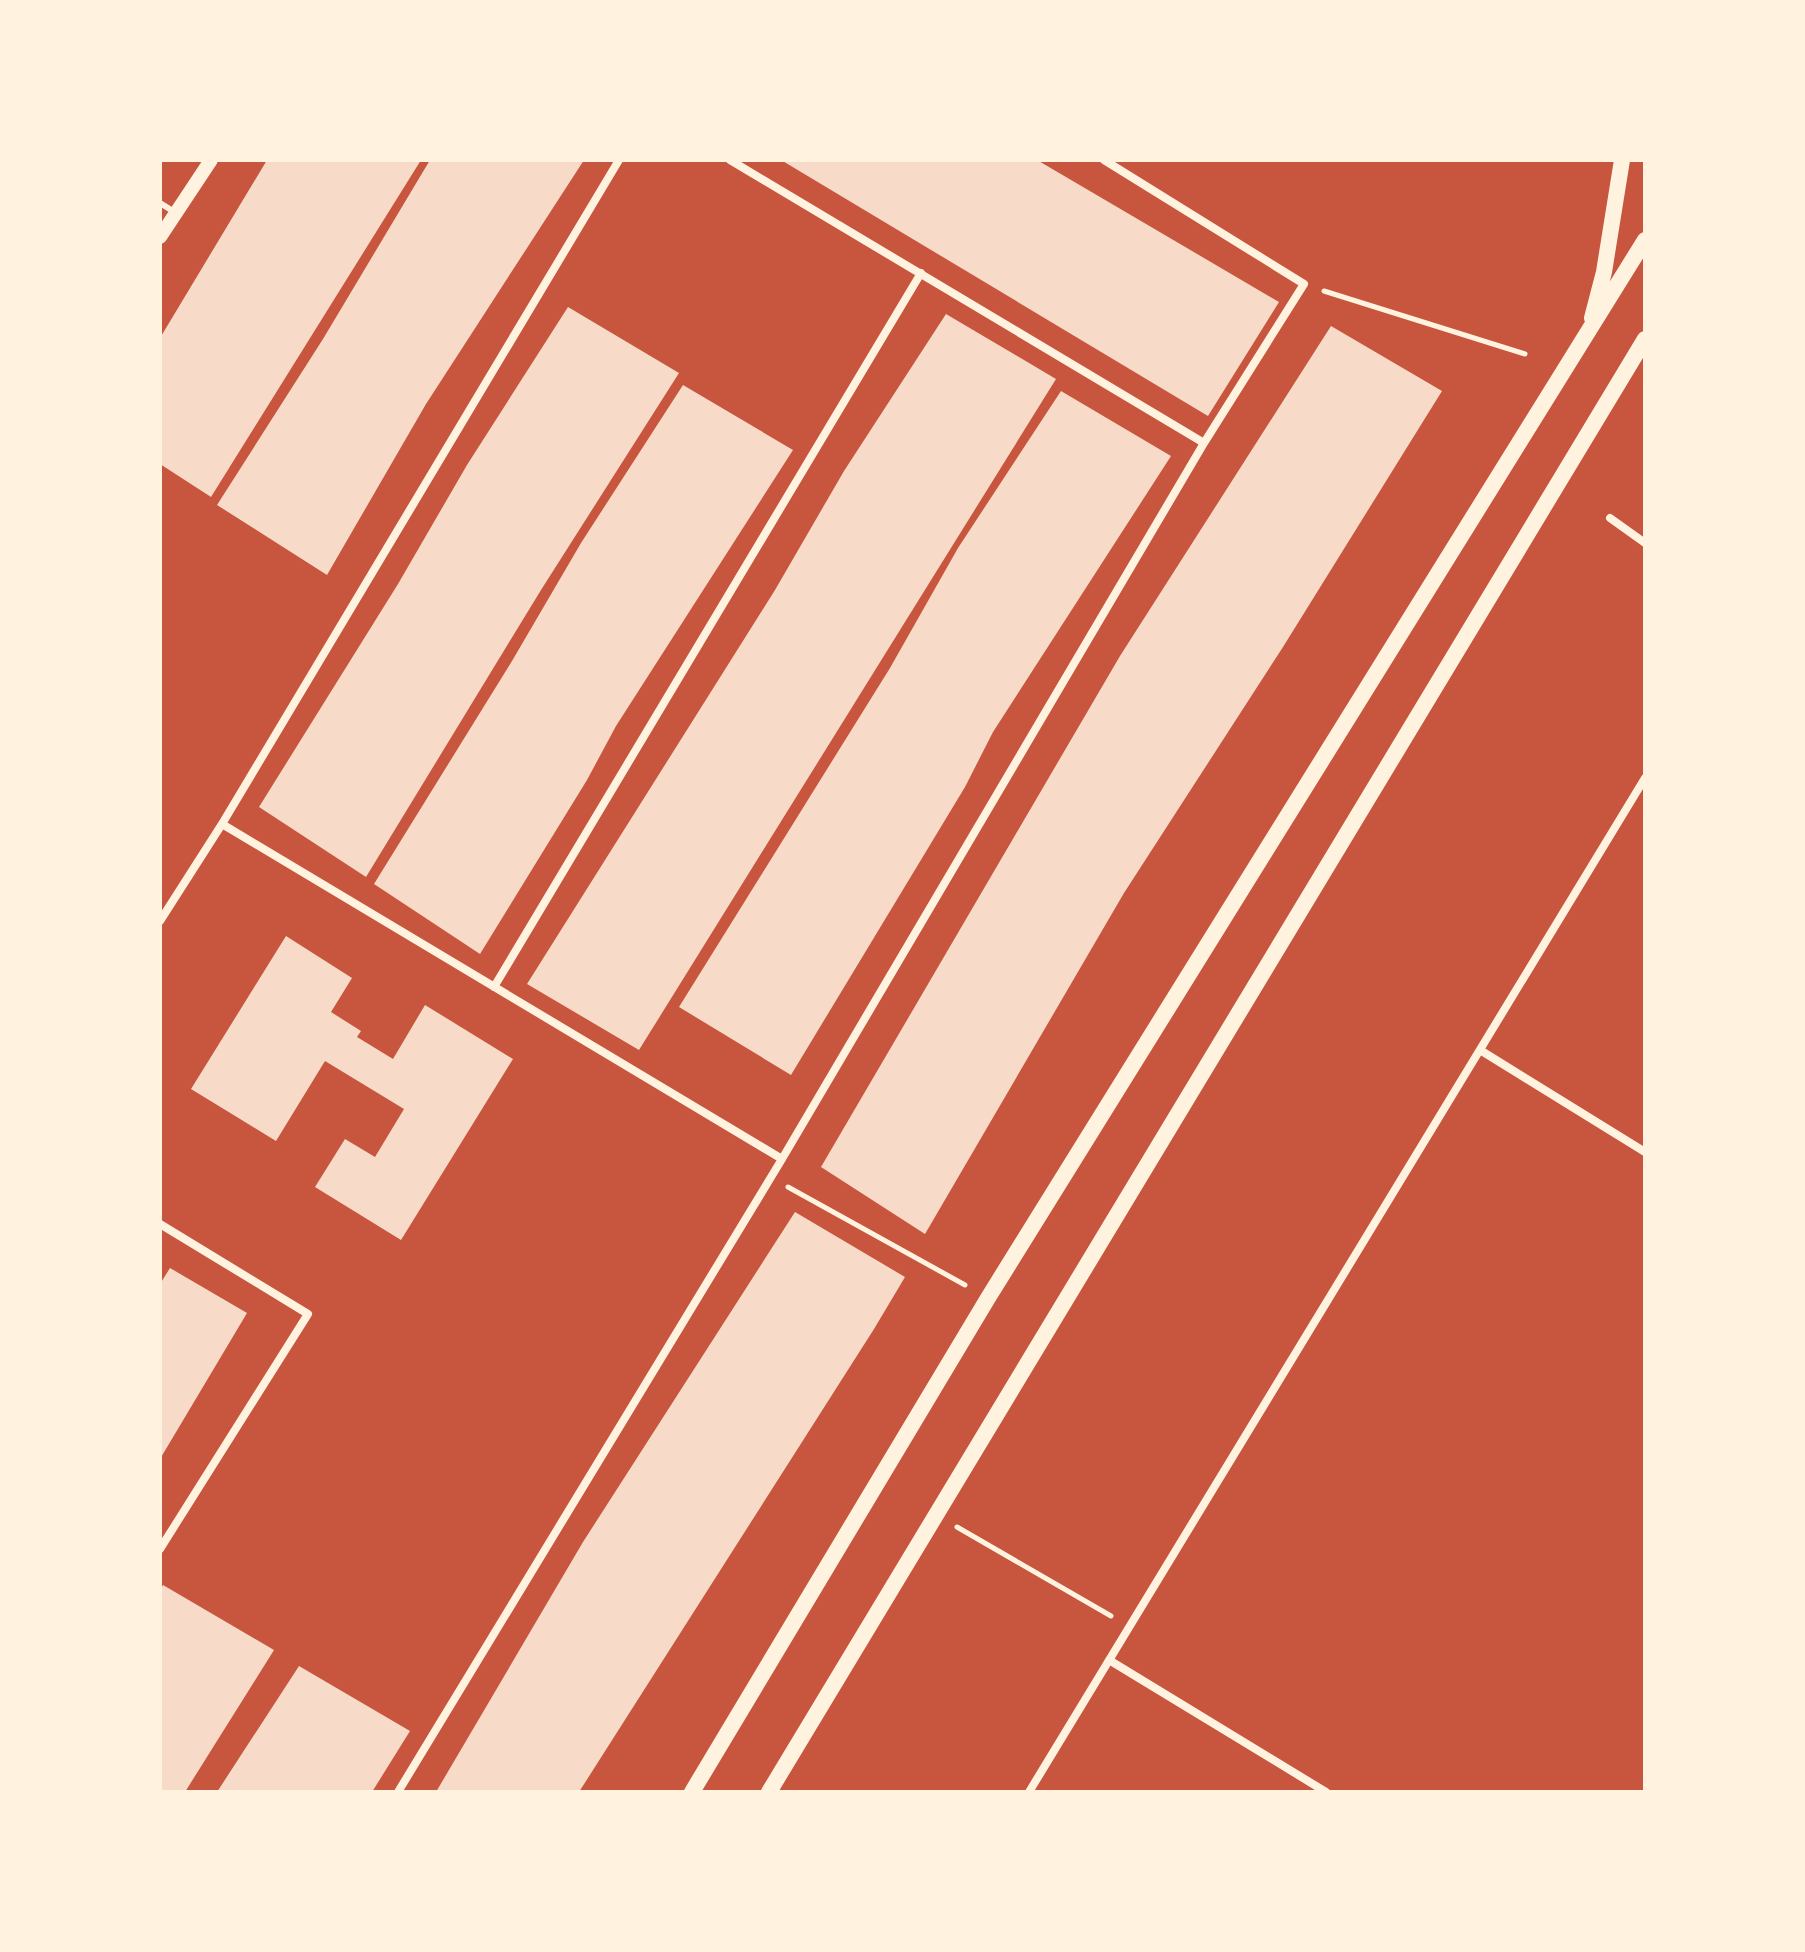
<svg xmlns="http://www.w3.org/2000/svg" width="1805" height="1952" font-family="'Fira Sans',sans-serif">
<rect width="100%" height="100%" fill="#c8553d"/>
<path fill="#f7dbc8" d="M267 160H421L211 497 160 464V338Z
M430 160H584L426 404 327 575 217 505 323 339Z
M781 160H1037L1279 302 1208 416Z
M568 307 679 373 541 590 366 877 259 807 398 584 467 465Z
M946 314 1056 379 639 1050 527 984 775 590 844 471Z
M1331 326 1442 391 1283 647 1124 893 925 1234 821 1167 1120 656Z
M683 385 793 450 616 726 587 780 480 954 374 884 512 661 581 543Z
M1061 391 1171 456 993 732 965 787 791 1075 679 1007 890 668 958 548Z
M286 936 352 978 331 1012 361 1031 357 1037 393 1059 425 1005 513 1059 401 1240 315 1187 345 1139 375 1157 404 1109 325 1061 276 1141 191 1089Z
M795 1212 905 1277 874 1329 579 1792H436L583 1542Z
M170 1268 247 1313 160 1459V1284Z
M163 1585 274 1650 185 1792H160V1590Z
M299 1666 410 1731 372 1792H217Z"/>
<g fill="none" stroke-linecap="round" stroke-linejoin="round">
<path stroke="#fff3e0" stroke-width="5" d="M1324 291 1525 354
M788 1187 965 1285
M957 1527 1111 1616"/>
<path stroke="#fff3e0" stroke-width="6" d="M160 203 176 213"/>
<path stroke="#fff3e0" stroke-width="8" d="M730 160 1204 443
M1610 518 1645 543
M222 824 782 1159
M160 921 222 824 619 160
M494 987 921 273
M1480 1050 1645 1152
M160 1224 308 1314 160 1549
M1109 1660 1326 1792
M398 1792 782 1159 1204 443 1304 284 1104 160
M1029 1792 1645 778"/>
<path stroke="#fff3e0" stroke-width="14" d="M160 237 211 160"/>
<path stroke="#fff3e0" stroke-width="16" d="M1592 318 1604 272 1622 160
M692 1792 988 1298 1645 240
M769 1792 1645 339"/>
</g>
<rect width="1805" height="1952" fill="none" stroke="#fff3e0" stroke-width="324"/>
</svg>
